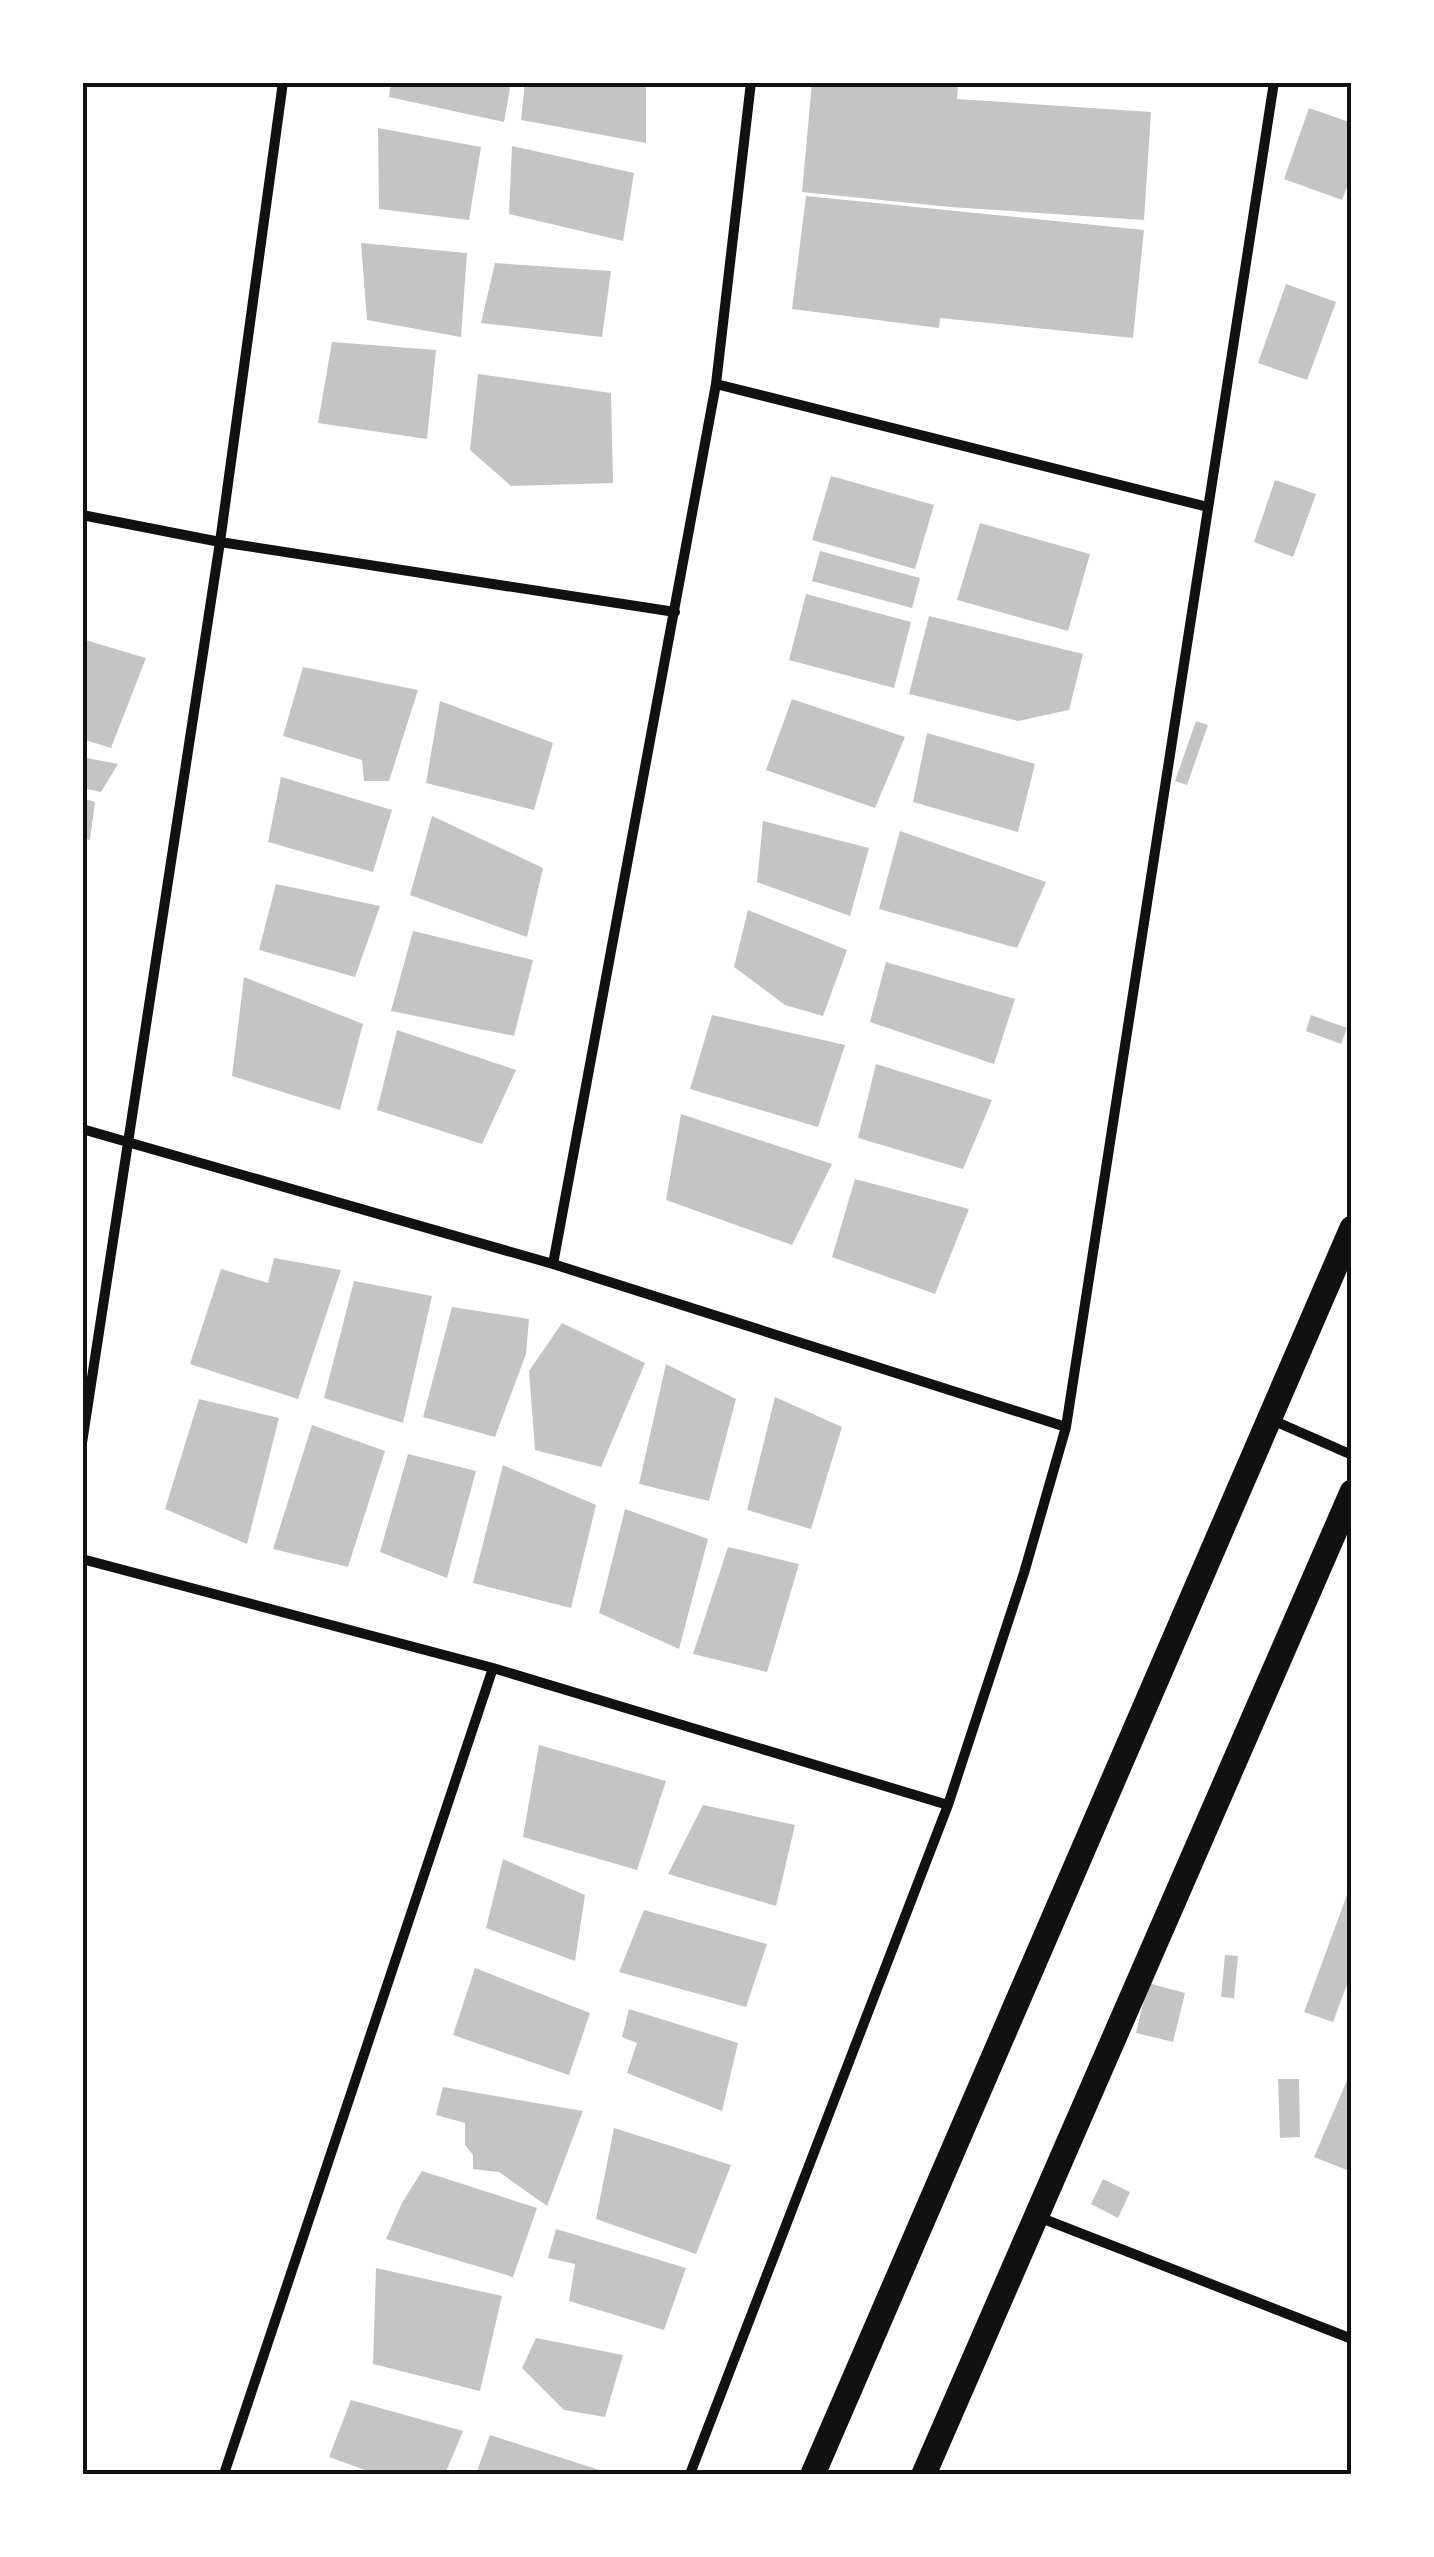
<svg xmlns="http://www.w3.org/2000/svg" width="1434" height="2557" font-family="'Fira Sans Condensed',sans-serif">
<rect width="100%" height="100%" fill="#fff"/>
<path fill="#c4c4c4" d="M391 82H511L504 122 389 97Z
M525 82H646V143L521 120Z
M812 82 958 86 957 99 1151 112 1144 220 950 207 802 192Z
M1309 108 1352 123V174L1342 200 1284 179Z
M378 128 481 147 469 220 379 209Z
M512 146 634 173 623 241 509 214Z
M806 196 1144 230 1133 338 940 318 939 328 792 309Z
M361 243 467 253 461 337 367 320Z
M495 263 611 271 602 337 481 323Z
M1286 284 1336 302 1307 380 1258 363Z
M332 342 436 350 427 439 318 423Z
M478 374 611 393 613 483 511 486 470 450Z
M831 476 934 505 915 569 812 540Z
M1275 480 1316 494 1293 557 1254 542Z
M980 523 1090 554 1068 631 957 600Z
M820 551 920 578 912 608 812 581Z
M806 594 911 622 894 688 789 660Z
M929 616 1083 654 1069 710 1018 721 909 694Z
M82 639 146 658 111 748 82 739Z
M303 667 418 690 389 781H364L362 760 283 736Z
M792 699 905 737 875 808 766 770Z
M440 701 553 743 534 810 426 783Z
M1196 721 1208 725 1187 785 1175 781Z
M927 733 1035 764 1018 832 913 802Z
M82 757 118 764 101 792 82 788Z
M281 777 392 810 373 872 268 842Z
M82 798 95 802 90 840 82 838Z
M432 816 543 868 527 937 410 895Z
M763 821 869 848 850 916 757 882Z
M900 831 1046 882 1017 948 879 909Z
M276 884 380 906 355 977 259 950Z
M748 910 847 950 823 1016 785 1005 734 967Z
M413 931 533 960 514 1036 391 1011Z
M886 962 1015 999 994 1064 870 1022Z
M244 977 363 1024 340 1110 232 1076Z
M712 1015 845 1045 818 1127 690 1089Z
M1311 1015 1347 1028 1341 1044 1306 1031Z
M397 1030 516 1070 482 1144 377 1110Z
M876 1064 992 1100 963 1169 858 1138Z
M681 1114 832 1164 792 1245 666 1200Z
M855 1179 969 1209 935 1294 832 1257Z
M274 1258 341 1270 298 1399 190 1364 221 1269 268 1283Z
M354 1281 432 1296 403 1423 324 1398Z
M452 1307 529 1319 526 1354 495 1437 423 1417Z
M562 1323 645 1363 601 1467 535 1450 529 1371Z
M666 1364 736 1399 709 1501 639 1484Z
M775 1397 842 1427 811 1529 747 1510Z
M199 1399 279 1418 247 1544 165 1509Z
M312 1425 385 1451 348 1567 273 1549Z
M408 1454 476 1471 447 1578 380 1552Z
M503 1465 596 1505 571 1608 473 1583Z
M625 1509 708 1539 679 1649 599 1613Z
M728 1547 799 1564 767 1672 693 1654Z
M539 1745 666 1781 637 1870 523 1837Z
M703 1805 795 1825 776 1906 668 1874Z
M503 1859 585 1895 575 1961 486 1928Z
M1351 1884 1352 1971 1333 2022 1304 2012Z
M644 1910 767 1944 746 2007 619 1972Z
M1225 1955 1238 1956 1234 1998 1221 1997Z
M475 1968 590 2013 569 2075 453 2035Z
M1148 1983 1185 1993 1173 2042 1136 2033Z
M629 2009 738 2043 722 2111 627 2073 637 2043 622 2037Z
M1352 2069V2172L1314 2157Z
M1278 2079H1299L1300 2137 1280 2138Z
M443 2087 583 2111 547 2206 499 2172 473 2169V2155L465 2145V2123L436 2115Z
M614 2128 731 2165 696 2254 596 2219Z
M422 2171 537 2208 513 2277 386 2239 402 2203Z
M1103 2179 1130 2192 1118 2218 1091 2204Z
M556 2229 686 2268 664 2330 569 2301 575 2264 548 2258Z
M376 2268 502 2296 480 2391 373 2364Z
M536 2338 623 2355 605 2417 564 2410 522 2368Z
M351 2400 463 2431 445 2474H376L329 2457Z
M490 2435 612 2474H476Z"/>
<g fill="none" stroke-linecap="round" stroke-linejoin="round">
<path stroke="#111" stroke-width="10" d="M716 384 1208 507
M82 515 220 542 675 612
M82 1129 553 1264 1066 1427
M553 1264 716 384 751 82
M1270 1419 1352 1455
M82 1443 220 542 283 82
M82 1559 493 1668 948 1805
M1036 2216 1352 2339
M224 2474 493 1668
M690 2474 948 1805 1024 1573 1066 1427 1274 82"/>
<path stroke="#111" stroke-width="25" d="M813 2474 1352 1228
M924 2474 1352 1492"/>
</g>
<rect width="1434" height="2557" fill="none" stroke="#ffffff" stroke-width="170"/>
<rect x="85" y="85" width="1264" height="2387" fill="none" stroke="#111" stroke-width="4"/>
</svg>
